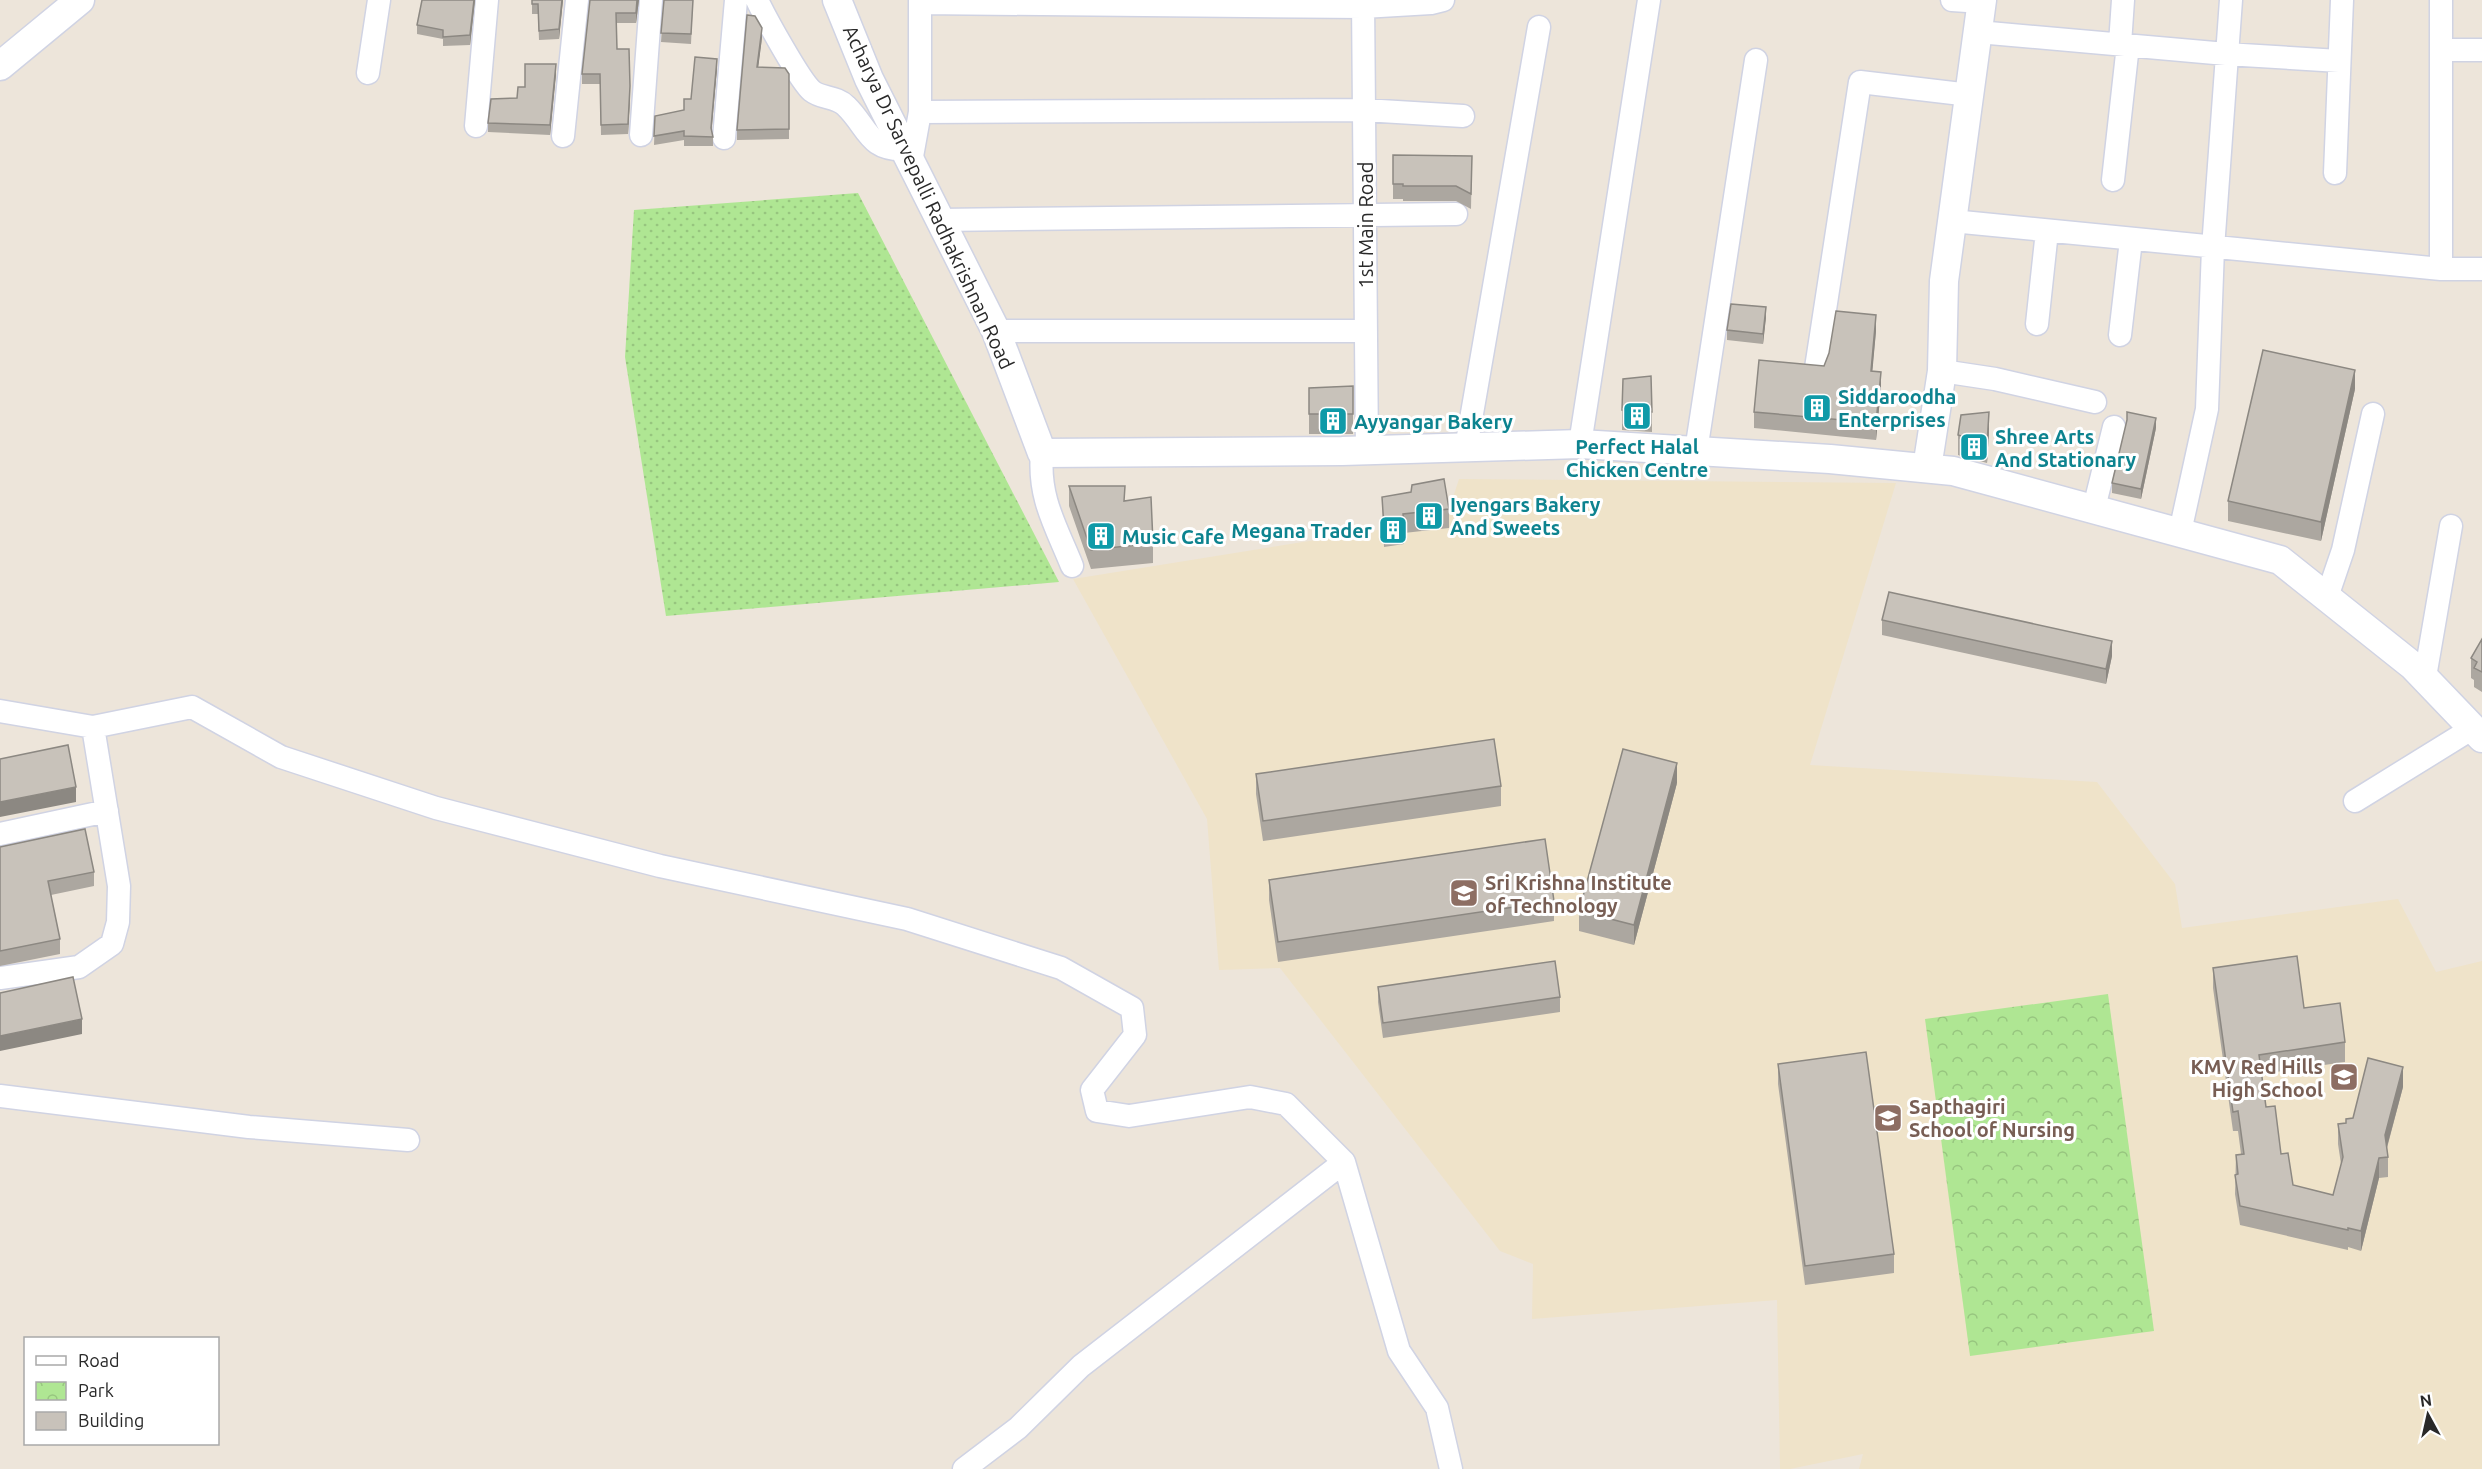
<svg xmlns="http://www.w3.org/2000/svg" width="2482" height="1469" font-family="Ubuntu,sans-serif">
<defs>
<pattern id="grass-dots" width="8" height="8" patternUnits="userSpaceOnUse" patternTransform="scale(1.5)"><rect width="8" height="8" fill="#afe693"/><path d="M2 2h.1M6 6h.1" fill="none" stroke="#97c57f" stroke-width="1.8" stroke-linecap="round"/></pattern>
<pattern id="park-crowns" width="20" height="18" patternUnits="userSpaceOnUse" patternTransform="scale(1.5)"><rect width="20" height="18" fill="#afe693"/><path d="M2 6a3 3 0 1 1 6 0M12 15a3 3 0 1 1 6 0" fill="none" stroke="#97c57f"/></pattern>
</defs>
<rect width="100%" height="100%" fill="#ede5da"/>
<path fill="#efe3c9" d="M1459 479 1896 483 1810 765 2097 782 2175 884 2182 928 2398 899 2436 972 2482 961V1469H1859L1863 1454 1790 1469H1780L1777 1300 1532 1319 1533 1264 1500 1251 1280 968 1219 970 1207 819 1073 579 1446 519Z"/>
<path fill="url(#grass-dots)" d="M858 193 1059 582 666 616 625 357 634 210Z"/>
<path fill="url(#park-crowns)" d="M2108 994 2154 1331 1970 1356 1925 1019Z"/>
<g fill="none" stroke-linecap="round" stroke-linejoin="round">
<g stroke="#d0d3e3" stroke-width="25">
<path id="minor" d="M757 0C765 17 800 81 812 91 822 99 836 96 846 106 868 127 868 151 905 149
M1363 0 1367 450
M1952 0 1982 2
M920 3 1363 7 1431 3 1443 0
M1978 32 2226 54 2339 61
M2120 44 2123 0
M2442 50H2482
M368 73 379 0
M920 112 1364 110 1463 116
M476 126 487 0
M641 135 651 0
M563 136 577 0
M724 138 736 0
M911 162 920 112V0
M2335 173 2342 0
M2113 180 2128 45
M940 220 1456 214
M1952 221 2441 269H2482
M2441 269V0
M2037 324 2047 231
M996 331H1366
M2120 335 2131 240
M1816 368 1860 82 1970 95
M1942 371 1995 379 2095 402
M1580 444 1649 0
M1466 448 1539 27
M1696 451 1756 60
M1042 453C1038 498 1056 526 1072 566
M2094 508 2114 427
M2180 532 2207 409 2213 248 2231 0
M2327 597 2343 550 2373 414
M2425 677 2451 526
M0 711 93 727 192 707 281 757 436 808 660 866 907 919 1061 968 1132 1008 1135 1035 1092 1090 1097 1111 1129 1116 1250 1097 1286 1104 1344 1162 1399 1351 1437 1408 1451 1469
M2355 801 2473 728
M0 834 107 811
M0 978 79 967 112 944 118 922 119 886 93 727
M0 1096 249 1127 408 1140
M964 1469 1018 1428 1081 1366 1344 1162"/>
</g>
<g stroke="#d0d3e3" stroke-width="31">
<path id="tertiary" d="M837 0 869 79 996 331 1042 453 1342 451 1580 444 1830 459 1953 471 2280 560 2413 666 2482 738
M0 66 80 0
M1927 468 1942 371 1944 281 1982 0"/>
</g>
<use href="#minor" stroke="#fff" stroke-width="22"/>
<use href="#tertiary" stroke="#fff" stroke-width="28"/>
</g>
<path fill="#aca7a0" d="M475 0 470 45 443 46V39L417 34V25Z
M532 0H563L559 39 539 40 538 14H532Z
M590 0H639L636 23H616L617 49 630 96 628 134 601 135 600 84H582V74Z
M664 0H693L691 44 661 42Z
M762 38 758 67 789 74V139L737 140V130Z
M717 68 711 130 713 137V146H684V140L654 145 655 116 684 110 691 99Z
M556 74 550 135 488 132V123L517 98 525 87Z
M1393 155 1472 156 1471 209 1456 201H1403V199H1393Z
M1766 317 1763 344 1727 340V330Z
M1876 331 1872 371 1881 388 1876 440 1754 428V412Z
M1353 386V434H1309V388Z
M2355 389 2321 541 2228 521V501Z
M1622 410 1652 412V432L1622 430Z
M2156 428 2141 499 2112 493V483Z
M1989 432 1987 463 1958 455V435Z
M1069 486 1125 500 1153 543V563L1091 569 1069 506Z
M1382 497 1449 509V528L1404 533V544L1384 547Z
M1882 620 2112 656 2106 684 1882 635Z
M2482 639V692L2474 687V680L2471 678V658Z
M1256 774 1501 786V806L1263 841 1256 794Z
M1677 783 1634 945 1579 931V911Z
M0 847 94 872V886L51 895 60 939V954L0 966Z
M1269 880 1554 901V921L1278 962 1269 900Z
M2213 968 2304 1008 2345 1042V1062L2262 1074 2266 1107 2281 1154 2293 1185 2333 1195 2341 1164 2338 1144V1124L2346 1123V1119L2353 1118 2403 1087 2387 1148 2388 1157V1177L2379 1178 2361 1251 2348 1247V1250L2240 1225 2235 1194 2236 1155 2241 1154 2238 1131H2233L2213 988Z
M1378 987 1560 997V1012L1383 1038 1378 1002Z
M1778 1064 1894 1254V1273L1805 1285 1778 1084Z"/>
<path fill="#8c8882" d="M474 0H475L470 45V35Z
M562 0H563L559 39V29Z
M637 0H639L636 23V13Z
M762 28V38L757 77V67Z
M717 59V68L711 137V128Z
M556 64V74L550 135V125Z
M630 86V96L628 134V124Z
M1766 307V317L1763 344V334Z
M1876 315V331L1871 387V371Z
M2355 370V389L2321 541V522Z
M1881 372V388L1876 440V423Z
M1989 412V432L1987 463V444Z
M2156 418V428L2141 499V489Z
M2112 641V656L2106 684V669Z
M1677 763V783L1634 945V925Z
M76 787V802L0 817V802Z
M82 1019V1034L0 1051V1036Z
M2403 1067V1087L2385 1154V1135Z
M2379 1158V1178L2361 1251V1231Z"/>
<path fill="#c8c2ba" stroke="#8c8882" stroke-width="1.5" d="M422 0H474L470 35 443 37V30L417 25Z
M532 0H562L559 29 539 31 538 4H532Z
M590 0H637L636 13H616L617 49H629L630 86 628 124 601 125 600 74H582Z
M664 0H693L691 34 661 33Z
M747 15 755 16 762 28 757 67 785 68 789 74V129L737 130Z
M695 57 717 59 711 128 713 137 684 136V131L654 136 655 116 684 110V99H691Z
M525 64H556L550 125 488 123 491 99 517 98 518 87H525Z
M1393 155 1472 156 1471 194 1456 186H1403V184H1393Z
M1731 304 1766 307 1763 334 1727 330Z
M1836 311 1876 315 1871 371 1881 372 1876 423 1754 412 1759 360 1824 366 1829 353Z
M2263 350 2355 370 2321 522 2228 501Z
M1651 376 1652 412 1622 410 1623 379Z
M1353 386V414H1309V388Z
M1989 412 1987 444 1958 435 1961 415Z
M2127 412 2156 418 2141 489 2112 483 2127 420Z
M1444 479 1449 509 1403 514 1404 524 1384 527 1382 497 1411 492 1412 485Z
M1069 486H1125L1124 501 1151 497 1153 543 1091 550Z
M1889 592 2112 641 2106 669 1882 620Z
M2482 639V672L2474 668 2477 662 2471 658Z
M1494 739 1501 786 1263 821 1256 774Z
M68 745 76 787 0 802V759Z
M1623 749 1677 763 1634 925 1579 911Z
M85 829 94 872 48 881 60 939 0 951V847Z
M1545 839 1554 901 1278 942 1269 880Z
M2297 956 2304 1008 2340 1003 2345 1042 2259 1055 2266 1107 2275 1106 2281 1154 2288 1153 2293 1185 2333 1195 2343 1157 2338 1124 2346 1123V1119L2353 1118 2368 1058 2403 1067 2385 1135 2388 1157 2379 1158 2361 1231 2348 1228V1230L2240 1206 2235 1175 2238 1174 2236 1155 2244 1154 2238 1111 2233 1112 2213 968Z
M1555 961 1560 997 1383 1023 1378 987Z
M73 977 82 1019 0 1036V993Z
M1866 1052 1894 1254 1805 1266 1778 1064Z"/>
<defs>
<g id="building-square" transform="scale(1.5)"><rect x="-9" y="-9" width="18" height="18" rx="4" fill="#0f9aa8" stroke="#fff"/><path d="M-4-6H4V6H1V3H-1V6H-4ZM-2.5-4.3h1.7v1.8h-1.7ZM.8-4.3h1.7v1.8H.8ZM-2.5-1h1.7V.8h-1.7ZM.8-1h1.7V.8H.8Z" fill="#fff"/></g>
<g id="university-square" transform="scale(1.5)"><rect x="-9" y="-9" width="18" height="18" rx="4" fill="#8d6e63" stroke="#fff"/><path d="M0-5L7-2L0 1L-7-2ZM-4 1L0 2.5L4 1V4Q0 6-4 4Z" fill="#fff"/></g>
<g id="school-square" transform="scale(1.5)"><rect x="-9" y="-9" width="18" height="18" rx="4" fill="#8d6e63" stroke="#fff"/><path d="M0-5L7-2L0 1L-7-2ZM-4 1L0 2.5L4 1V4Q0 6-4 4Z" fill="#fff"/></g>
</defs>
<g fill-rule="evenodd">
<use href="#building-square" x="1817" y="408"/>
<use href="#building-square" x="1637" y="416"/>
<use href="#building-square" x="1333" y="421"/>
<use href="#building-square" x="1974" y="447"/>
<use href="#building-square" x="1429" y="516"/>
<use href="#building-square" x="1393" y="530"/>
<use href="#building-square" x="1101" y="536"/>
<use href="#university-square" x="1464" y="893"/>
<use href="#school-square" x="2344" y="1077"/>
<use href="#university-square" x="1888" y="1118"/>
</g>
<g text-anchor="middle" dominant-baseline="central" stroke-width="6" stroke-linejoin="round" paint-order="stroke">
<g font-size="20" fill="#292929" stroke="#fff">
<text transform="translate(929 197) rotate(65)">Acharya Dr Sarvepalli Radhakrishnan Road</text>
<text transform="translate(1365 225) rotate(-90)">1st Main Road</text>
</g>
<g font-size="20" font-weight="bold" fill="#0d838f" stroke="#fff" text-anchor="start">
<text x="1838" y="396">Siddaroodha<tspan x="1838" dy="23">Enterprises</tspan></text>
<text x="1354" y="421">Ayyangar Bakery</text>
<text x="1995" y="436">Shree Arts<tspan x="1995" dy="23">And Stationary</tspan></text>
<text x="1637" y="446" text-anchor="middle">Perfect Halal<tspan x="1637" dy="23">Chicken Centre</tspan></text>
<text x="1450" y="504">Iyengars Bakery<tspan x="1450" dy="23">And Sweets</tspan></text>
<text x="1372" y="530" text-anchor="end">Megana Trader</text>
<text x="1122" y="536">Music Cafe</text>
</g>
<g font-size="20" font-weight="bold" fill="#785e54" stroke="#fff" text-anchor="start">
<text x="1485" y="882">Sri Krishna Institute<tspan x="1485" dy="23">of Technology</tspan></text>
<text x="2323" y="1066" text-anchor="end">KMV Red Hills<tspan x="2323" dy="23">High School</tspan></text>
<text x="1909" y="1106">Sapthagiri<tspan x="1909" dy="23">School of Nursing</tspan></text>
</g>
</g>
<rect x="24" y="1337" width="195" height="108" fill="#ffffff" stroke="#a9a9a9" stroke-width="1.5"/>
<rect x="36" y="1356" width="30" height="9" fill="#ffffff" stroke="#a9a9a9" stroke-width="1.5"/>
<text x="78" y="1367" font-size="18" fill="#292929">Road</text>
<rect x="36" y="1382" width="30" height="18" fill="url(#park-crowns)" stroke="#a9a9a9" stroke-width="1.5"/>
<text x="78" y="1397" font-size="18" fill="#292929">Park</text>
<rect x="36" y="1412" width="30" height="18" fill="#c8c2ba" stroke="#a9a9a9" stroke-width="1.5"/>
<text x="78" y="1427" font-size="18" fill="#292929">Building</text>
<g transform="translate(2428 1415) rotate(352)" stroke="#ffffff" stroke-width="4.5" paint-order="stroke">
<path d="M0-4.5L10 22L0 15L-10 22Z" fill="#292929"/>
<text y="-9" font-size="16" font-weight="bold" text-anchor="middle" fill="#292929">N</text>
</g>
</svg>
